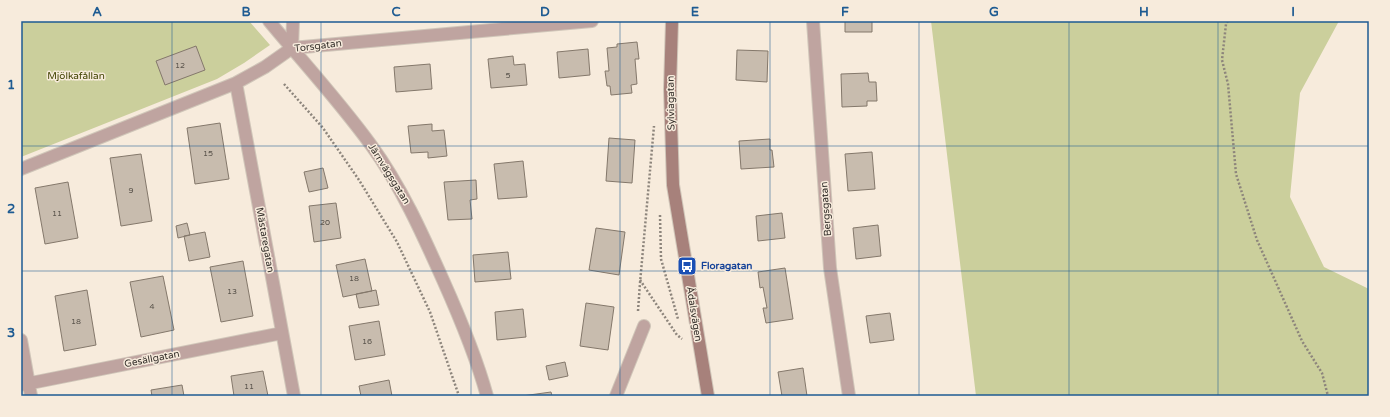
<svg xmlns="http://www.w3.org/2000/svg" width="1390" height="417" font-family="'Varela Round',sans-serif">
<rect width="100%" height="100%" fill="#f7ebdc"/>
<path fill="#cbcf9c" d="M21 21H249L270 45 244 63 217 79 21 157Z
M931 21H1339L1300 93 1290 197 1324 267 1369 289V396H976Z"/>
<path fill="#c8bcae" stroke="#84786b" d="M845 21H872V32H845Z
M637 42 639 59H635L637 84 631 85 632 93 611 95 610 86H607L605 71H609L607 48 617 47V44Z
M196 46 205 70 165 85 156 61Z
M588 49 590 75 559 78 557 52Z
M737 50 768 51 767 82 736 80Z
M513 56 514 65 525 64 527 85 491 88 488 59Z
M430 64 432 89 396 92 394 67Z
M868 73 869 82H876L877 101H867V106L842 107 841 74Z
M220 123 229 179 195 184 187 128Z
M432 124V131L444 130 447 156 428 158V152L411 153 408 126Z
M609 138 635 140 632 183 606 181Z
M770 139V150H772L774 167 741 169 739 141Z
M872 152 875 189 848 191 845 154Z
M141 154 152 221 121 226 110 158Z
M523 161 527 197 498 199 494 164Z
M323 168 328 188 309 192 304 172Z
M476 180 477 199 470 200 472 219 448 220 444 182Z
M68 182 78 238 45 244 35 188Z
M336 203 341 238 314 242 309 206Z
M782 213 785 238 758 241 756 216Z
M187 223 190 235 178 238 176 226Z
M878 225 881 256 856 259 853 228Z
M596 228 625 232 619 275 589 270Z
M205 232 210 257 189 261 184 236Z
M508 252 511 279 475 282 473 255Z
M365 259 372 291 343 297 336 265Z
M243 261 253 316 221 322 210 267Z
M785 268 793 319 766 323 763 308H767L763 287 760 288 758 272Z
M163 276 174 330 141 337 130 282Z
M87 290 96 345 64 351 55 296Z
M376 290 379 305 359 308 356 294Z
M586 303 614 307 608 350 580 346Z
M523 309 526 337 497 340 495 312Z
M890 313 894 340 870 343 866 316Z
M379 321 385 355 355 360 349 326Z
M565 362 568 376 549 380 546 366Z
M803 368 807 396H782L778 372Z
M263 371 268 396H234L231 376Z
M389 380 392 396H361L359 386Z
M182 385 184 396H152L151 390Z
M551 392 552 396H522Z"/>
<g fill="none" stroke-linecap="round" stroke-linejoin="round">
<g stroke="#d0c6b9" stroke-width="14">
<path id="street" d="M269 21C303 62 339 101 371 145 401 186 422 233 443 280 460 318 476 356 487 396
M813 21 830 268 849 396
M292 48 293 21
M236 83 294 396
M21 169 236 83 265 67 292 48 592 21
M21 340 31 396
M21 385 282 333
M616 396 644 326"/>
</g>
<g stroke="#d0c6b9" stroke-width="14">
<path id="secondary" d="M672 21 670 89 673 185 708 396"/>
</g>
<path stroke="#8d857c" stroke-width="2.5" stroke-dasharray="2 2" stroke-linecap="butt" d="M1228 21 1226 24 1222 60 1228 84 1236 174 1257 240 1302 341 1322 373 1328 396
M284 84 323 128 359 180 397 242 430 312 459 396
M660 215 661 259 678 319
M640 280 677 335 682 339
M638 311 640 283 654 126"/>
<use href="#street" stroke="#bfa4a0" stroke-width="12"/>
<use href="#secondary" stroke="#a7817b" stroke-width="12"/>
</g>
<path fill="none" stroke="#1e5b92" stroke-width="1" stroke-opacity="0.55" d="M172 21V396M321 21V396M471 21V396M620 21V396M770 21V396M919 21V396M1069 21V396M1218 21V396M21 146H1369M21 271H1369"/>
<defs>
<g id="bus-square" transform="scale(1)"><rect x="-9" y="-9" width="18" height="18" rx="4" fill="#1a4fb4" stroke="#f7ebdc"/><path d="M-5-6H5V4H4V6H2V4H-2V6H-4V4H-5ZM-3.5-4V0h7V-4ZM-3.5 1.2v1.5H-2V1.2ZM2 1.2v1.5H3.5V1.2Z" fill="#fff"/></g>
</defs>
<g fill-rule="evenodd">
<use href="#bus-square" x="687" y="266"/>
</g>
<g text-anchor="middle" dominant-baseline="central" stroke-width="3" stroke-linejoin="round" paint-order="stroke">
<g font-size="8" fill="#5a544c">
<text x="180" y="65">12</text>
<text x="508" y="75">5</text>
<text x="208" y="153">15</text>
<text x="131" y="190">9</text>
<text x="57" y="213">11</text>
<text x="325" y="222">20</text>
<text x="354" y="278">18</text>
<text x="232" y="291">13</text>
<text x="152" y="306">4</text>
<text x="76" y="321">18</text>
<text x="367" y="341">16</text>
<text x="249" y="386">11</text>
</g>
<g font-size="10" fill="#36312c" stroke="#f7ebdc">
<text transform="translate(318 46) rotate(-7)">Torsgatan</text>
<text transform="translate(671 103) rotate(-91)">Sylviagatan</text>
<text transform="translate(389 174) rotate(58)">Järnvägsgatan</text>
<text transform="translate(826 209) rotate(-94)">Bergsgatan</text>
<text transform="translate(265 240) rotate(80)">Mästaregatan</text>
<text transform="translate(694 314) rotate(81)">Ådalsvägen</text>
<text transform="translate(152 359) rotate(-11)">Gesällgatan</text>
</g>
<g font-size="10" fill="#434504" stroke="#f7ebdc">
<text x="76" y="76">Mjölkafållan</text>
</g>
<g font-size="10" font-weight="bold" fill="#164399" stroke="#f7ebdc" text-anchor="start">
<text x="701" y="266">Floragatan</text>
</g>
</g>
<rect width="1390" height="417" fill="none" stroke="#f7ebdc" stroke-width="44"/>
<rect x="22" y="22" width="1346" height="373" fill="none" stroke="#1e5b92" stroke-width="1.5"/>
<g font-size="13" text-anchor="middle" font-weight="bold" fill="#1e5b92">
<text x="97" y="16">A</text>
<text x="246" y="16">B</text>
<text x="396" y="16">C</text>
<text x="545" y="16">D</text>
<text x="695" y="16">E</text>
<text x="845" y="16">F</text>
<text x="994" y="16">G</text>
<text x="1144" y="16">H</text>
<text x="1293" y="16">I</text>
<text x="11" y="89">1</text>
<text x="11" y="213">2</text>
<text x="11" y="337">3</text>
</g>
</svg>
